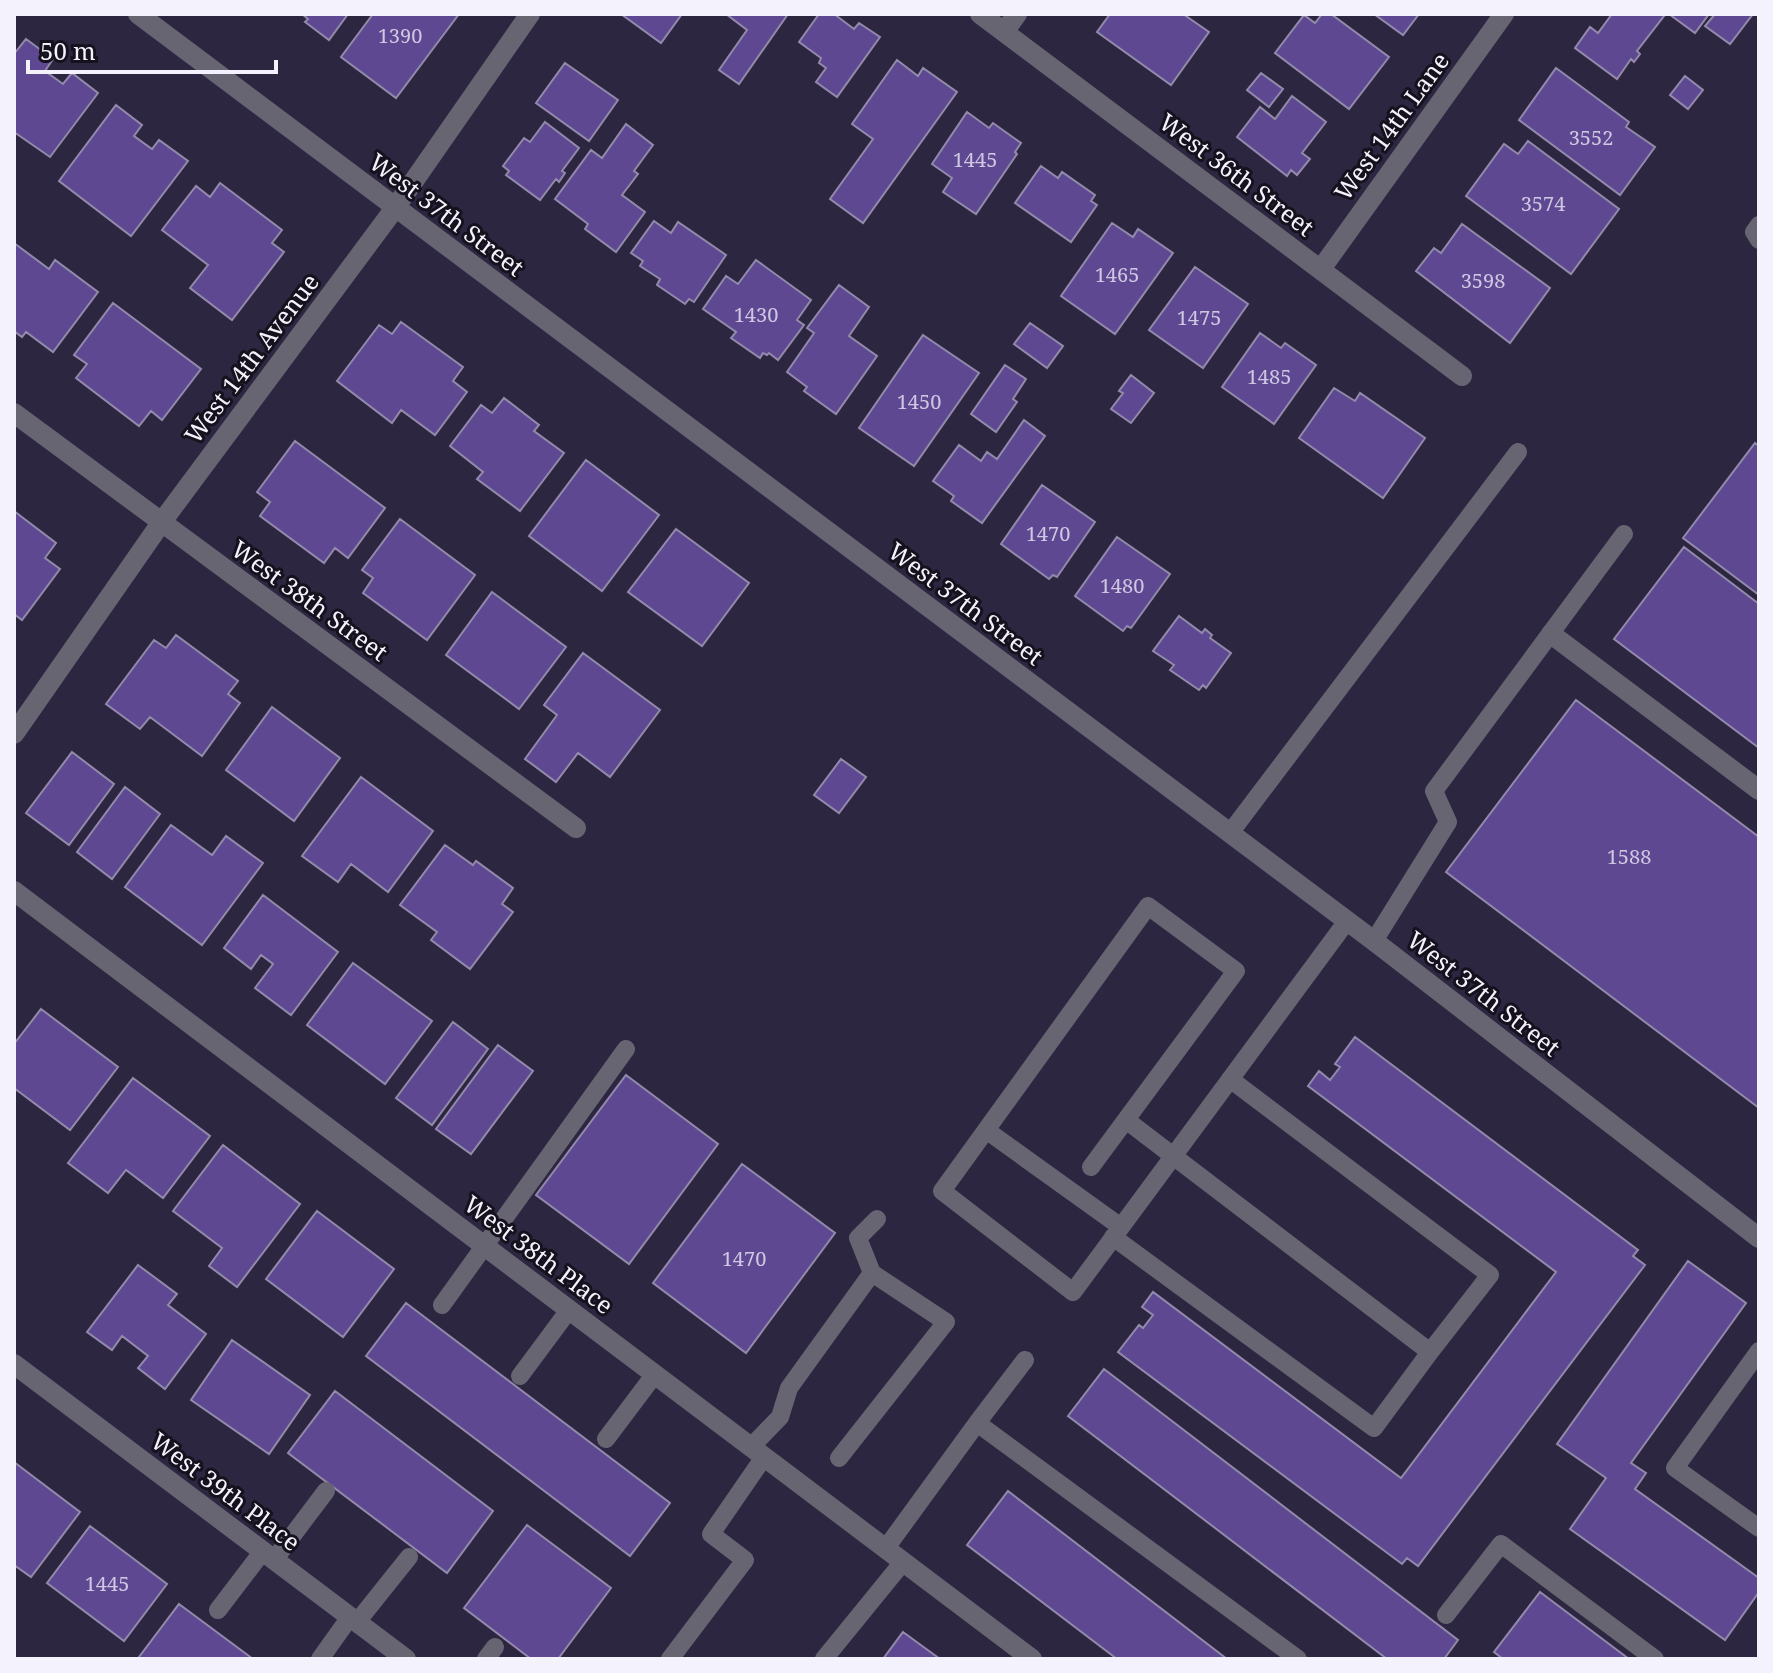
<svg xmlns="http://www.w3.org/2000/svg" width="1773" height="1673" font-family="'Noto Serif',serif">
<rect width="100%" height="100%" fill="#2d2641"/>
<path fill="#5f4892" stroke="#928aaa" stroke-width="2" d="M302 14H348L329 40 305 22 308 19Z
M373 14H459L396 98 341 57Z
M621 14H682L661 43Z
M726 14H788L739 84 719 70 747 30Z
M819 14H834L854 29 859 23 880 37 837 97 816 82 826 68 819 63 821 58 799 42Z
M1110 14H1183L1209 32 1171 85 1097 32Z
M1322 14H1331L1389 57 1349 109 1275 53 1304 15 1315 23Z
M1374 14H1419L1403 35Z
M1612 14H1662L1664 16 1637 51 1640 54 1634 62 1631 59 1617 79 1575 48 1590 27 1598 33Z
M1669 14H1709L1695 33Z
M1715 14H1753L1730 44 1705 26Z
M26 39 53 59 45 71 63 84 72 73 98 93 50 157 14 132V54Z
M897 60 918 76 923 68 957 92 863 223 830 199 873 139 852 124Z
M565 63 618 100 589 141 536 103Z
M1556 68 1629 122 1626 127 1655 147 1620 195 1519 120Z
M1261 73 1283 89 1269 107 1247 90Z
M1685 76 1703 90 1688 109 1670 95Z
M1292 96 1326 122 1302 153 1310 159 1297 175 1291 170 1287 176 1237 137 1260 107 1275 119Z
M116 105 142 125 134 136 152 149 159 140 188 161 131 236 59 181Z
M967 112 989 128 993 123 1021 143 1015 152 1017 154 976 214 943 192 952 178 932 164Z
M545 122 579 148 562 171 565 173 559 182 556 179 540 200 506 175 509 171 503 166 524 138 530 142Z
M626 124 653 145 634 171 638 174 622 195 645 212 616 252 585 229 588 224 555 199 591 150 602 158Z
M1528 141 1619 209 1571 274 1466 196 1504 144 1518 154Z
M1041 166 1058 178 1062 172 1095 195 1091 201 1097 205 1071 242 1015 203Z
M220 183 282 230 272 243 284 252 232 320 190 288 208 265 162 230 196 186 210 197Z
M654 221 671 233 678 222 726 255 694 302 689 299 685 304 657 285 660 279 640 266 643 261 631 253Z
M1112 223 1133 237 1138 229 1173 253 1115 334 1061 296Z
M1462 224 1550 288 1510 343 1416 271 1434 248 1441 253Z
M14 243 49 269 55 260 98 292 53 352 26 332 22 337 14 331Z
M756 260 811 300 797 320 804 325 778 360 769 353 767 355 763 353 760 358 731 338 736 332 703 309 726 276 738 284Z
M1195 267 1248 304 1203 368 1149 330Z
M839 285 869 307 849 336 877 356 836 414 804 391 807 387 787 372 814 333 807 328Z
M113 303 201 369 162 420 151 411 139 426 76 378 87 364 74 355Z
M401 322 463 367 453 381 467 392 435 435 401 410 392 423 337 381 379 325 392 334Z
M1030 323 1063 346 1047 368 1014 344Z
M1260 333 1281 348 1285 343 1316 365 1274 424 1222 387Z
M923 335 979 373 914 466 859 428Z
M1005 365 1026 379 1013 399 1017 402 996 432 971 414Z
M1131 375 1154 393 1131 423 1111 409 1123 393 1119 391Z
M1334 388 1355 401 1360 393 1425 438 1383 498 1299 438Z
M504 398 539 425 534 431 564 453 520 511 477 479 483 472 450 446 481 405 492 413Z
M1024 420 1045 436 982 523 951 501 954 496 933 481 959 445 981 461 987 452 997 459Z
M295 441 385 508 348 558 335 548 324 563 260 516 270 502 257 492Z
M1755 443 1759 446V595L1683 538Z
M586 460 659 515 602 591 529 536Z
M1042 485 1095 522 1057 577 1053 575 1049 579 1001 544Z
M14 511 56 543 45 558 60 569 22 620 14 614Z
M400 519 475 575 427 640 363 593 373 578 362 570Z
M676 529 749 583 702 646 628 592Z
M1117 537 1170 574 1131 628 1127 626 1123 631 1075 596Z
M1684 547 1759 604V748L1614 639Z
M492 592 566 647 519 709 446 655Z
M1179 616 1202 633 1205 629 1212 635 1210 638 1231 653 1206 688 1203 685 1199 690 1170 670 1174 665 1153 651Z
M176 635 238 681 228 694 240 703 202 756 150 717 140 729 106 704 154 640 166 648Z
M583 653 660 710 610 777 578 753 556 782 525 759 557 715 544 705Z
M1576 700 1759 837V1108L1446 872Z
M272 707 340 758 294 821 226 770Z
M72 752 114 784 69 845 26 813Z
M841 759 866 777 839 813 814 795Z
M361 777 433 831 388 892 351 864 338 882 302 856Z
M125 787 160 814 112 879 77 852Z
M171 825 212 855 226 836 263 863 202 945 125 887Z
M445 845 473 865 476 861 513 888 502 904 513 912 470 969 431 940 437 932 400 905Z
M263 895 338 952 291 1015 255 988 273 964 261 955 251 969 224 948Z
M353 963 432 1021 385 1084 307 1025Z
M41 1009 118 1067 70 1130 14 1088V1044Z
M453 1022 488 1049 432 1125 396 1098Z
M1355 1037 1638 1250 1633 1256 1645 1265 1418 1566 1407 1558 1402 1564 1118 1352 1139 1325 1143 1328 1153 1315 1142 1307 1153 1292 1401 1478 1556 1272 1308 1086 1319 1071 1330 1080 1340 1067 1335 1064Z
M498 1045 533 1071 471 1154 436 1129Z
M626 1075 718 1144 629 1264 536 1195Z
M133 1078 210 1136 163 1198 126 1170 108 1193 68 1163Z
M223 1145 300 1204 237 1287 209 1266 222 1248 173 1211Z
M742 1164 835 1233 746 1353 653 1283Z
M317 1211 394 1269 343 1337 266 1279Z
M1688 1261 1746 1303 1631 1463 1646 1473 1635 1489 1759 1578V1592L1725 1640 1570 1529 1606 1478 1557 1444Z
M138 1265 177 1294 168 1305 206 1334 165 1389 138 1368 148 1356 122 1336 112 1350 87 1332Z
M406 1303 670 1503 630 1556 366 1356Z
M232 1340 310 1395 269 1454 191 1400Z
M1104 1369 1458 1640 1444 1659H1387L1068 1416Z
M335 1391 493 1511 447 1573 288 1453Z
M14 1462 80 1512 31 1577 14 1565Z
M1008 1491 1227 1659H1117L967 1545Z
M527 1525 611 1588 558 1659H531L464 1608Z
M90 1526 167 1584 124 1641 47 1583Z
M1540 1592 1629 1659H1503L1494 1652Z
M179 1604 253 1659H142L139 1657Z
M903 1632 940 1659H883Z"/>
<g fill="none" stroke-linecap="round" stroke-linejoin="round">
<path stroke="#686573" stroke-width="18" d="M1759 225 1754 232 1759 240
M1230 833 1518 452
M1374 941 1448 822 1434 791 1624 534
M1230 1079 1490 1275 1430 1352
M986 1130 1121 1227
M1091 1167 1236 971 1148 906 942 1191 1073 1292 1347 921
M1113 1237 1374 1428 1430 1352 1126 1120
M442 1305 626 1049
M1759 1351 1675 1468 1759 1528
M520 1376 569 1310
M977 1423 1025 1360
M606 1439 655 1374
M751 1447 780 1417 789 1388 872 1273 858 1238 877 1219
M839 1458 946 1322 872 1273
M886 1548 977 1423 1298 1659
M274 1560 326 1491
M218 1610 263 1551
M1446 1615 1501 1544 1655 1659
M357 1622 409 1557
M320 1659 350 1617
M486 1659 495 1647
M670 1659 745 1560 711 1534 764 1457
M824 1659 903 1562"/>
<path stroke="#686573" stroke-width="20" d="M980 14 1462 376
M1004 32 1017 14
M1321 269 1504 14
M14 413 576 828
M1551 634 1759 790
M14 734 161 523 395 208 530 14
M14 891 1032 1659
M14 1364 406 1659"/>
<path stroke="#686573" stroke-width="20" d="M138 14 1374 941 1759 1238"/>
</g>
<g text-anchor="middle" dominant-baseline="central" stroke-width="6" stroke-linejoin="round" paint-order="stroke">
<g font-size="20" fill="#cfc8e2">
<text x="400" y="35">1390</text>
<text x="1591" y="137">3552</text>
<text x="975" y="159">1445</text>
<text x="1543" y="203">3574</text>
<text x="1117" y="274">1465</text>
<text x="1483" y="280">3598</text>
<text x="756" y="314">1430</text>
<text x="1199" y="317">1475</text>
<text x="1269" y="376">1485</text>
<text x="919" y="401">1450</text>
<text x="1048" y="533">1470</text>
<text x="1122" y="585">1480</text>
<text x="1629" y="856">1588</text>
<text x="744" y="1258">1470</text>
<text x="107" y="1583">1445</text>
</g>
<g font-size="24" fill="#f4f2fd" stroke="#15111d">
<text transform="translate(1391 126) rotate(-54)">West 14th Lane</text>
<text transform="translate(1237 174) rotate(37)">West 36th Street</text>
<text transform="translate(447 214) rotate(37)">West 37th Street</text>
<text transform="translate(251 358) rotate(-53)">West 14th Avenue</text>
<text transform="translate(310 600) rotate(36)">West 38th Street</text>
<text transform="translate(966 603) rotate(37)">West 37th Street</text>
<text transform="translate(1484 993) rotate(38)">West 37th Street</text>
<text transform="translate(539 1254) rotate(37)">West 38th Place</text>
<text transform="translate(226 1491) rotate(37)">West 39th Place</text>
</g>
</g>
<rect width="1773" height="1673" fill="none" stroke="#f4f2fd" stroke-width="32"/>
<path d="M28 60v12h248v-12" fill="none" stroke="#f4f2fd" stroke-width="4"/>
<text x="40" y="60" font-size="24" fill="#f4f2fd" stroke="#15111d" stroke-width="6" paint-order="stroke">50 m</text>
</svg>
